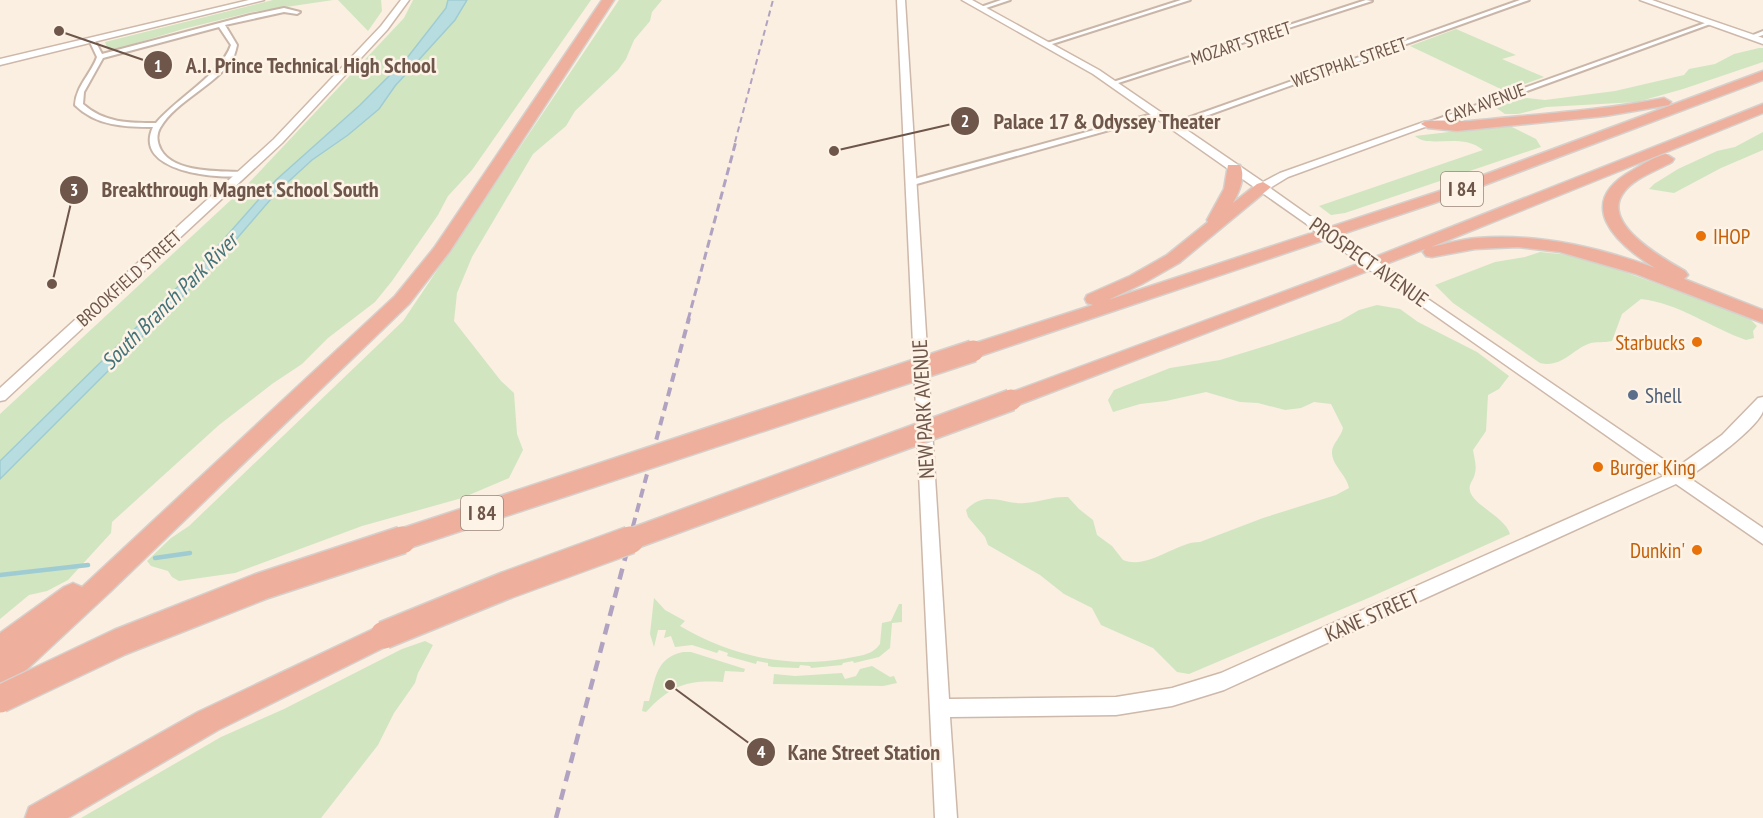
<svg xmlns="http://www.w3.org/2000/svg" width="1763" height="818" font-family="'PT Sans Narrow',sans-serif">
<rect width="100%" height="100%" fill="#faefe1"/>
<path fill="#d1e5c1" d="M273 0H333L252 12 183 29 114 50H108L105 42Z
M338 0H381L382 11 368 31Z
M413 0H591L472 170 448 196 438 215 392 281 375 302 328 338 302 364 272 384 219 425 112 522 111 533 68 580 47 591 29 595 0 619V414L246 186 404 18Z
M619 0H662L652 12 650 21 634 40 626 59 618 70 575 111 566 126 533 154 472 257 457 293 454 321 501 381 514 393 517 434 523 450 509 478 462 498 362 526 235 573 179 581 172 577 168 571 151 566 147 561 171 538 189 526 403 321Z
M1456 29 1516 55 1502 59 1544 77 1505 91 1410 46Z
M1759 48H1763V62L1683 89 1637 102 1546 107 1518 114H1505L1495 107 1527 98 1545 100 1615 91 1684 75 1689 69 1715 64 1734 54Z
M1508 125 1536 139 1541 147 1345 213 1331 215 1319 206 1483 150C1461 132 1429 149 1415 136Z
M1763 132V150L1721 168 1674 193 1649 189 1654 184 1678 169 1717 151 1735 147Z
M1540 252 1570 255 1594 261 1747 316 1757 326 1753 331 1754 338 1746 340C1711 328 1679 303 1641 299L1622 314 1612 341C1604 343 1596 341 1588 344 1571 351 1561 368 1540 363L1453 303 1435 285 1495 262 1525 257Z
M1377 305 1400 309 1418 322 1477 352 1509 376 1499 389 1488 395 1486 431 1473 450C1474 457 1477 466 1475 473 1474 480 1468 484 1470 491 1473 505 1505 517 1510 534L1373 596 1189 674 1177 672 1153 648 1101 625 1092 608 1064 594 1040 575 988 545 985 537 968 517 966 510C986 489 1003 505 1025 503 1040 502 1053 496 1068 497L1079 509 1093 520 1097 535 1112 546 1123 560C1149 570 1175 542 1200 542L1263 518 1336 495 1349 488C1347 475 1331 465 1332 451 1333 443 1341 437 1343 428L1331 404 1314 402 1301 408 1285 410 1258 403 1240 402 1206 392 1166 401 1140 404 1113 412 1108 400 1114 390 1170 368 1220 360 1272 344 1340 321 1359 310Z
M654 598 665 610 685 621 680 626C731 656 785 668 843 659 857 656 872 656 880 644L882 623 891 621 899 604H902V622L892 623 890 648 879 657 854 663 853 661 843 663 842 665 811 668 810 666 800 665 799 668 773 667 768 666V663L757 661 756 664 727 656 728 653 719 650 717 653 692 645 675 647 671 636 664 638 666 630H658L654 647 650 634Z
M425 641 433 645 418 673 415 683 394 713 378 745 321 818H81L221 737 284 709 402 649Z
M683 652H691L745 669 744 672 725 671 723 682C686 680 672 685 646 712L642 711 644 701H649C656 677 656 658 683 652Z
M872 666 890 677 894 676 897 683 883 686 773 684 774 674 795 676 842 673 845 679 856 676 860 669Z"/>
<path fill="#b8dde1" stroke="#9fccd2" stroke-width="1.5" d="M448 0H467L455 20 395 86 379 109 348 135 312 160 277 192 214 265 0 479V461L208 257 276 180 360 105 407 58 446 8Z"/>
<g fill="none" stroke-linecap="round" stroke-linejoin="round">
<path stroke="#9fccd2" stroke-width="4.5" d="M155 558 190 553
M0 575 88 565"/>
<g stroke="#c9b6a9" stroke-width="4">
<path id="street" d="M1001 0H1010L983 9 978 8Z
M1181 0H1190L1049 45 1044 44Z
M1366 0 1372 1 1115 84 1110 83Z
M1520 0H1529L1175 127 1168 125Z
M284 8 300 12 297 14 284 12 225 25 237 45C236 49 235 54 233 58 216 86 176 100 160 128 156 135 157 143 161 150 174 173 219 171 242 172H245V176C218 179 132 172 153 127 125 127 96 126 75 105 76 86 91 74 97 57L89 40 90 39H94L102 54 250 15ZM219 27 231 45C221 74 177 98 156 123 129 123 104 123 83 104L84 92 103 58Z
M1708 22 1713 23 1431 126 1424 124Z
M1763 31V35L1751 39 1748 37Z
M1156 113 1163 115 913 185H907L906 183 907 181Z"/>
</g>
<g stroke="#ceb8aa" stroke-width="3">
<path id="secondary" d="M249 0H264L0 65V59Z
M401 0H409L387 30 282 143 5 400 0 401V388L274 139 381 26Z
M897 0H905L949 699 1116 697 1172 688 1221 673 1664 476 1389 283 1387 280 1389 277 1394 276 1676 468 1722 435 1758 398 1763 397C1763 401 1763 407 1763 411 1758 428 1704 467 1688 477L1763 528V544L1676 484 1224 690 1172 706 1116 715 950 717 957 818H935Z
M962 0H972L1099 70 1263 182 1280 173 1424 122H1432L1433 124 1288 177 1270 188 1318 222 1316 225H1308L1093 74Z
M1640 0H1652L1763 38V44Z"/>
</g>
<g stroke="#d6d0cc" stroke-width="3">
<path id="highway" d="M602 0H614L450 251 409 304 110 592 9 686 0 689V633L64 587 73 583 82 587 395 296 434 248Z
M1763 71V80L1458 195 980 356 973 358 966 356 963 351 966 346 1093 305 1087 303 1085 299 1087 295 1130 276 1167 255 1208 222 1207 220 1224 189 1228 165H1240C1246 177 1239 192 1233 203L1257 184 1263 182 1271 187 1179 263 1142 284 1108 300 1446 189Z
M1664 98 1671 102 1669 105 1605 116 1457 131 1428 128 1421 124C1426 118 1458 122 1470 121 1535 114 1600 111 1664 98Z
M1763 104V113L1431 247C1446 244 1462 239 1477 238 1538 233 1598 247 1655 268 1615 243 1573 203 1633 170 1643 164 1654 157 1666 154L1674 159 1672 162C1656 171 1634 178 1624 192 1599 223 1664 259 1685 271L1688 275 1684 279 1763 310V323L1636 274 1560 252 1518 247 1475 249 1432 257 1426 256 1423 252 1425 249 1018 405 1011 407 1004 405 1001 400 1004 395 1337 272Z
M384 624 393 627 397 635 393 643 218 730 68 818H25L29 807 198 712Z"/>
</g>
<use href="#street" fill="#fff" fill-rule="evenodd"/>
<use href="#secondary" fill="#fff" fill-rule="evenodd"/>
<use href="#highway" fill="#efaf9d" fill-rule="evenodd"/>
<path stroke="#b1a2c1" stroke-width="2" stroke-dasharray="6 4" stroke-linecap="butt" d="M735 142 773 0"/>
<path stroke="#b1a2c1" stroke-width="3" stroke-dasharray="8 4.5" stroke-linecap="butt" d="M688 320 736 141"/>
<path stroke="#b1a2c1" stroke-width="4" stroke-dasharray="9 6" stroke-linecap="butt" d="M629 541 689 318"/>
<path stroke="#b1a2c1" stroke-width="4.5" stroke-dasharray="11 8" stroke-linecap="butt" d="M556 818 630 540"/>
<g stroke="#ceb8aa" stroke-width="14" stroke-linecap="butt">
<path id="secondary-bridge" d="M1312 222 1394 280"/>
</g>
<g stroke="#d6d0cc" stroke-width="24" stroke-linecap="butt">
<path id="highway-bridge-far1" d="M397 541 973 351
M626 541 1011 400"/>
</g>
<g stroke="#d6d0cc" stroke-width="30" stroke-linecap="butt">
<path id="highway-bridge" d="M384 635 507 585 630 540
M0 699 120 642 262 586 402 540"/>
</g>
<use href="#secondary-bridge" stroke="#fff" stroke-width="12"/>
<use href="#highway-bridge-far1" stroke="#efaf9d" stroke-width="21"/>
<use href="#highway-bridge" stroke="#efaf9d" stroke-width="27"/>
</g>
<g fill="#e8710a" stroke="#fdf3e6" stroke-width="2">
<circle cx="1701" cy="236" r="6"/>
<circle cx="1697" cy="342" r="6"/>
<circle cx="1598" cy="467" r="6"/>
<circle cx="1697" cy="550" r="6"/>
</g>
<circle fill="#5c6f8a" stroke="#fdf3e6" stroke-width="2" cx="1633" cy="395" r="6"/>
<g text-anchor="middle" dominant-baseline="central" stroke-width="5" stroke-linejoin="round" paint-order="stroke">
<g font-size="18" fill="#6e564a" stroke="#fdf3e6">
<text transform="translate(1241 43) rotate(-18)">MOZART STREET</text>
<text transform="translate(1349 62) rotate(-19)">WESTPHAL STREET</text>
<text transform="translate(1485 103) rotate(-20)">CAYA AVENUE</text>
<text transform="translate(129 278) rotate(-42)">BROOKFIELD STREET</text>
</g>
<g fill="#fdf3e6" stroke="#998579" stroke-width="1.5">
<rect x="1441" y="172" width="42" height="34" rx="4.5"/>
<rect x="461" y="496" width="42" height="34" rx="4.5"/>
</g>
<g font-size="20" font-weight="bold" fill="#6e564a">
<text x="1462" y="189">I 84</text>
<text x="482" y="513">I 84</text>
</g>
<g font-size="21" fill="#c56008" stroke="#fdf3e6" text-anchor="start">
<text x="1713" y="236">IHOP</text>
<text x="1685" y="342" text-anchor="end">Starbucks</text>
<text x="1610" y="467">Burger King</text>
<text x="1685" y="550" text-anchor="end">Dunkin'</text>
</g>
<g font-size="21" fill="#6e564a" stroke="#fdf3e6">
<text transform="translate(1369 262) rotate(35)">PROSPECT AVENUE</text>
<text transform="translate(923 409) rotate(-93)">NEW PARK AVENUE</text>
<text transform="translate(1372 615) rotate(-24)">KANE STREET</text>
</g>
<g font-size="21" fill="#4e5e75" stroke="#fdf3e6" text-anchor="start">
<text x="1645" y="395">Shell</text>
</g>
<g font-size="22" font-style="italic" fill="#43737a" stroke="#fdf3e6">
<text transform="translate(169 301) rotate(-45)">South Branch Park River</text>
</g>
</g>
<path fill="none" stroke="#6e564a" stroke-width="2" d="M59 31L158 65M834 151L965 121M52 284L74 190M670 685L761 752"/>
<g fill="#6e564a" stroke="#fdf3e6" stroke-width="2">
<circle cx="59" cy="31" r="6"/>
<circle cx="834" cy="151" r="6"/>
<circle cx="52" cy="284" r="6"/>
<circle cx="670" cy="685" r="6"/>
<circle cx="158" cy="65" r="15"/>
<circle cx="965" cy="121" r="15"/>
<circle cx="74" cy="190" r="15"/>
<circle cx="761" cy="752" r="15"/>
</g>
<g font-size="18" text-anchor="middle" font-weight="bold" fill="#fff">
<text x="158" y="72">1</text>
<text x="965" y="127">2</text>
<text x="74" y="196">3</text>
<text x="761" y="758">4</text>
</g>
<g font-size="22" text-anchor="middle" font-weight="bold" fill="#6e564a" stroke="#fdf3e6" stroke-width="5" stroke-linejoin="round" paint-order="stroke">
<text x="311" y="73">A.I. Prince Technical High School</text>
<text x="1107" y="129">Palace 17 &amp; Odyssey Theater</text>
<text x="240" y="197">Breakthrough Magnet School South</text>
<text x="864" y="760">Kane Street Station</text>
</g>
</svg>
